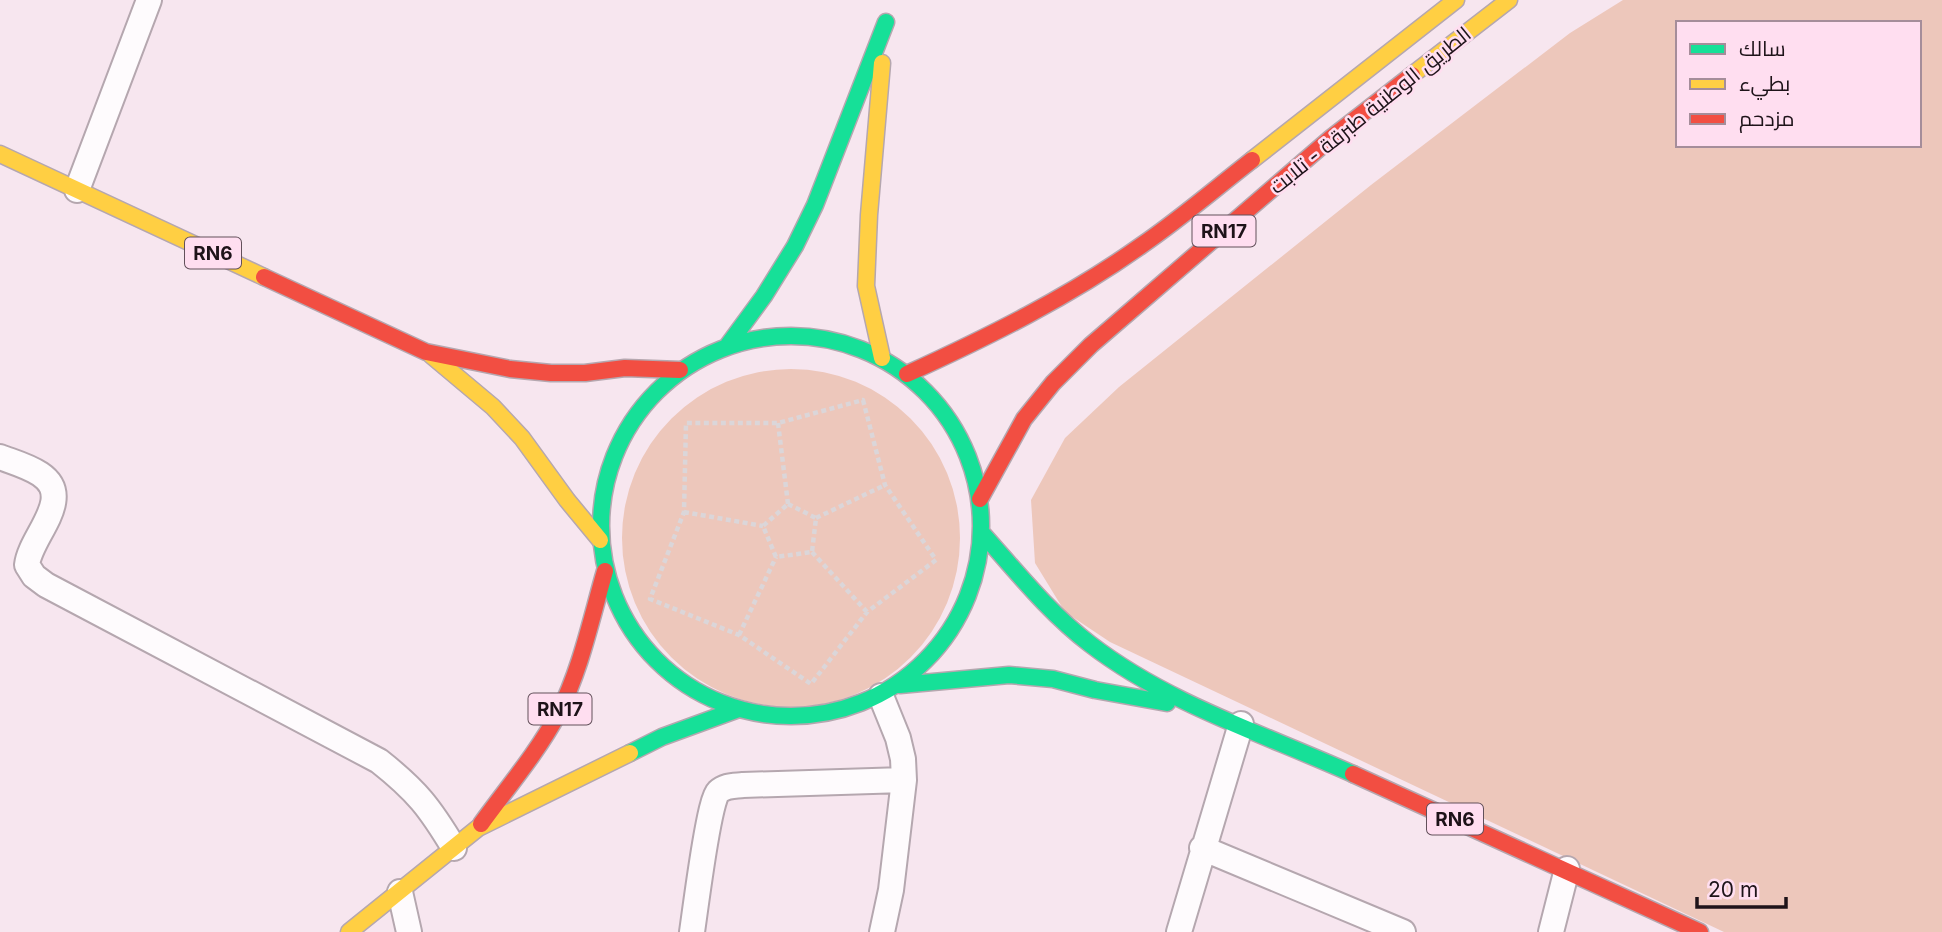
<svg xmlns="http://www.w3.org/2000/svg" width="1942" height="932" font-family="Inter,Cairo,sans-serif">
<rect width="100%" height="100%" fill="#f7e6ef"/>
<path fill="#edc7bb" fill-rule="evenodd" d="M1623 0H1942V932H1724L1110 642 1065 612 1035 563 1031 500 1065 438 1119 387 1371 185 1570 33ZM1678 23H1919V145H1678Z
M622 538a169 169 0 1 1 338 0a169 169 0 1 1-338 0Z"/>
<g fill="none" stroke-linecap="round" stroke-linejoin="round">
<g stroke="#b5a7af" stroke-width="28">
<path id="street" d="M77 190 149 0
M0 457C13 462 28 466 40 474 76 498 30 536 27 565L34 576 46 585 379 761C417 791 430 808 454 848
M881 696 898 738 903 759 904 780 891 890 882 932
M1202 848 1403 932
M400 892 409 932
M692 932C695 912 709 800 718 792 725 785 734 786 743 785L904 780
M1179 932 1241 724
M1551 932 1567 869"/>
</g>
<g stroke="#b5a7af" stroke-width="19">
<path id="fast" d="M601 526a190 190 0 1 1 380 0a190 190 0 1 1-380 0Z
M728 345 764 296 795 246 815 205 886 22
M982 533C1016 571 1049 613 1090 644 1168 704 1264 734 1353 774
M900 685 1009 675 1053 679 1095 690 1167 703
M630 753 662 737 736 710"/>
</g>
<g stroke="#b5a7af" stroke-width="19">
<path id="slow" d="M882 63 869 215 866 286 882 358
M1412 75 1509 0
M0 154 264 277
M1252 160 1456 0
M431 355 493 407 522 438 567 500 600 540
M349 932 478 828 630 753"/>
</g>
<g stroke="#b5a7af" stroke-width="19">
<path id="jam" d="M264 277 426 352 510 369 551 373H585L625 368 680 370
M907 374C988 337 1069 297 1142 245 1180 219 1216 188 1252 160
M980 499 1024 419 1053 383 1091 345 1331 138 1412 75
M1353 774 1700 932
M481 824C507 788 537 753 558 714 581 669 591 619 605 571"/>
</g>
<path stroke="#dbd6d9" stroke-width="4.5" stroke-dasharray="5 3.5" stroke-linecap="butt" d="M863 400 885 485 936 560 867 612 811 684 739 635 650 599 684 512 686 423H778Z
M778 423 788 504
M788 504 816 518 812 552 776 557 763 526Z
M684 512 763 526
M816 518 885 485
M812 552 867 612
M739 635 776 557"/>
<use href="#street" stroke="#fefbfd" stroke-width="24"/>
<use href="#fast" stroke="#16e098" stroke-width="16"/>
<use href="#slow" stroke="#ffcf43" stroke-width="16"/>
<use href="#jam" stroke="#f24e42" stroke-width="16"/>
</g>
<g text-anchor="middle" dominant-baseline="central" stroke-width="5" stroke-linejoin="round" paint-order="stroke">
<g fill="#ffdef0" stroke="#62505a" stroke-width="2">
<rect x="1192.5" y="215.5" width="63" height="31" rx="5"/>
<rect x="185" y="237.5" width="56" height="31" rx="5"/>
<rect x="528.5" y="693.5" width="63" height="31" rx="5"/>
<rect x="1427" y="803.5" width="56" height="31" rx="5"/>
</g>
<g font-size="19" font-weight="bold" fill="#1e1319">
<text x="1224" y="231">RN17</text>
<text x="213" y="253">RN6</text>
<text x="560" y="709">RN17</text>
<text x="1455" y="819">RN6</text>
</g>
<g font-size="21" fill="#1e1319" stroke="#ffdef0">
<text transform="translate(1370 110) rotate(-39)">الطريق الوطنية طبرقة - تلابت</text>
</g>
</g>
<rect x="1676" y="21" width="245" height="126" fill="#ffdef0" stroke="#a58d9a" stroke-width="2"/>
<rect x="1690" y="44" width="35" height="10" fill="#16e098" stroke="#a58d9a" stroke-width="2"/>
<text x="1739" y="56" font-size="21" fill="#1e1319">سالك</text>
<rect x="1690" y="79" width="35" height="10" fill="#ffcf43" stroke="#a58d9a" stroke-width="2"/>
<text x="1739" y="91" font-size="21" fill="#1e1319">بطيء</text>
<rect x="1690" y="114" width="35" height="10" fill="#f24e42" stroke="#a58d9a" stroke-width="2"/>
<text x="1739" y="126" font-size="21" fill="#1e1319">مزدحم</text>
<path d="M1697 897v10h89v-10" fill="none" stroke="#1e1319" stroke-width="3.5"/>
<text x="1708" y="897" font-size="21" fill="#1e1319" stroke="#ffdef0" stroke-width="5" paint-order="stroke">20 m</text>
</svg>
